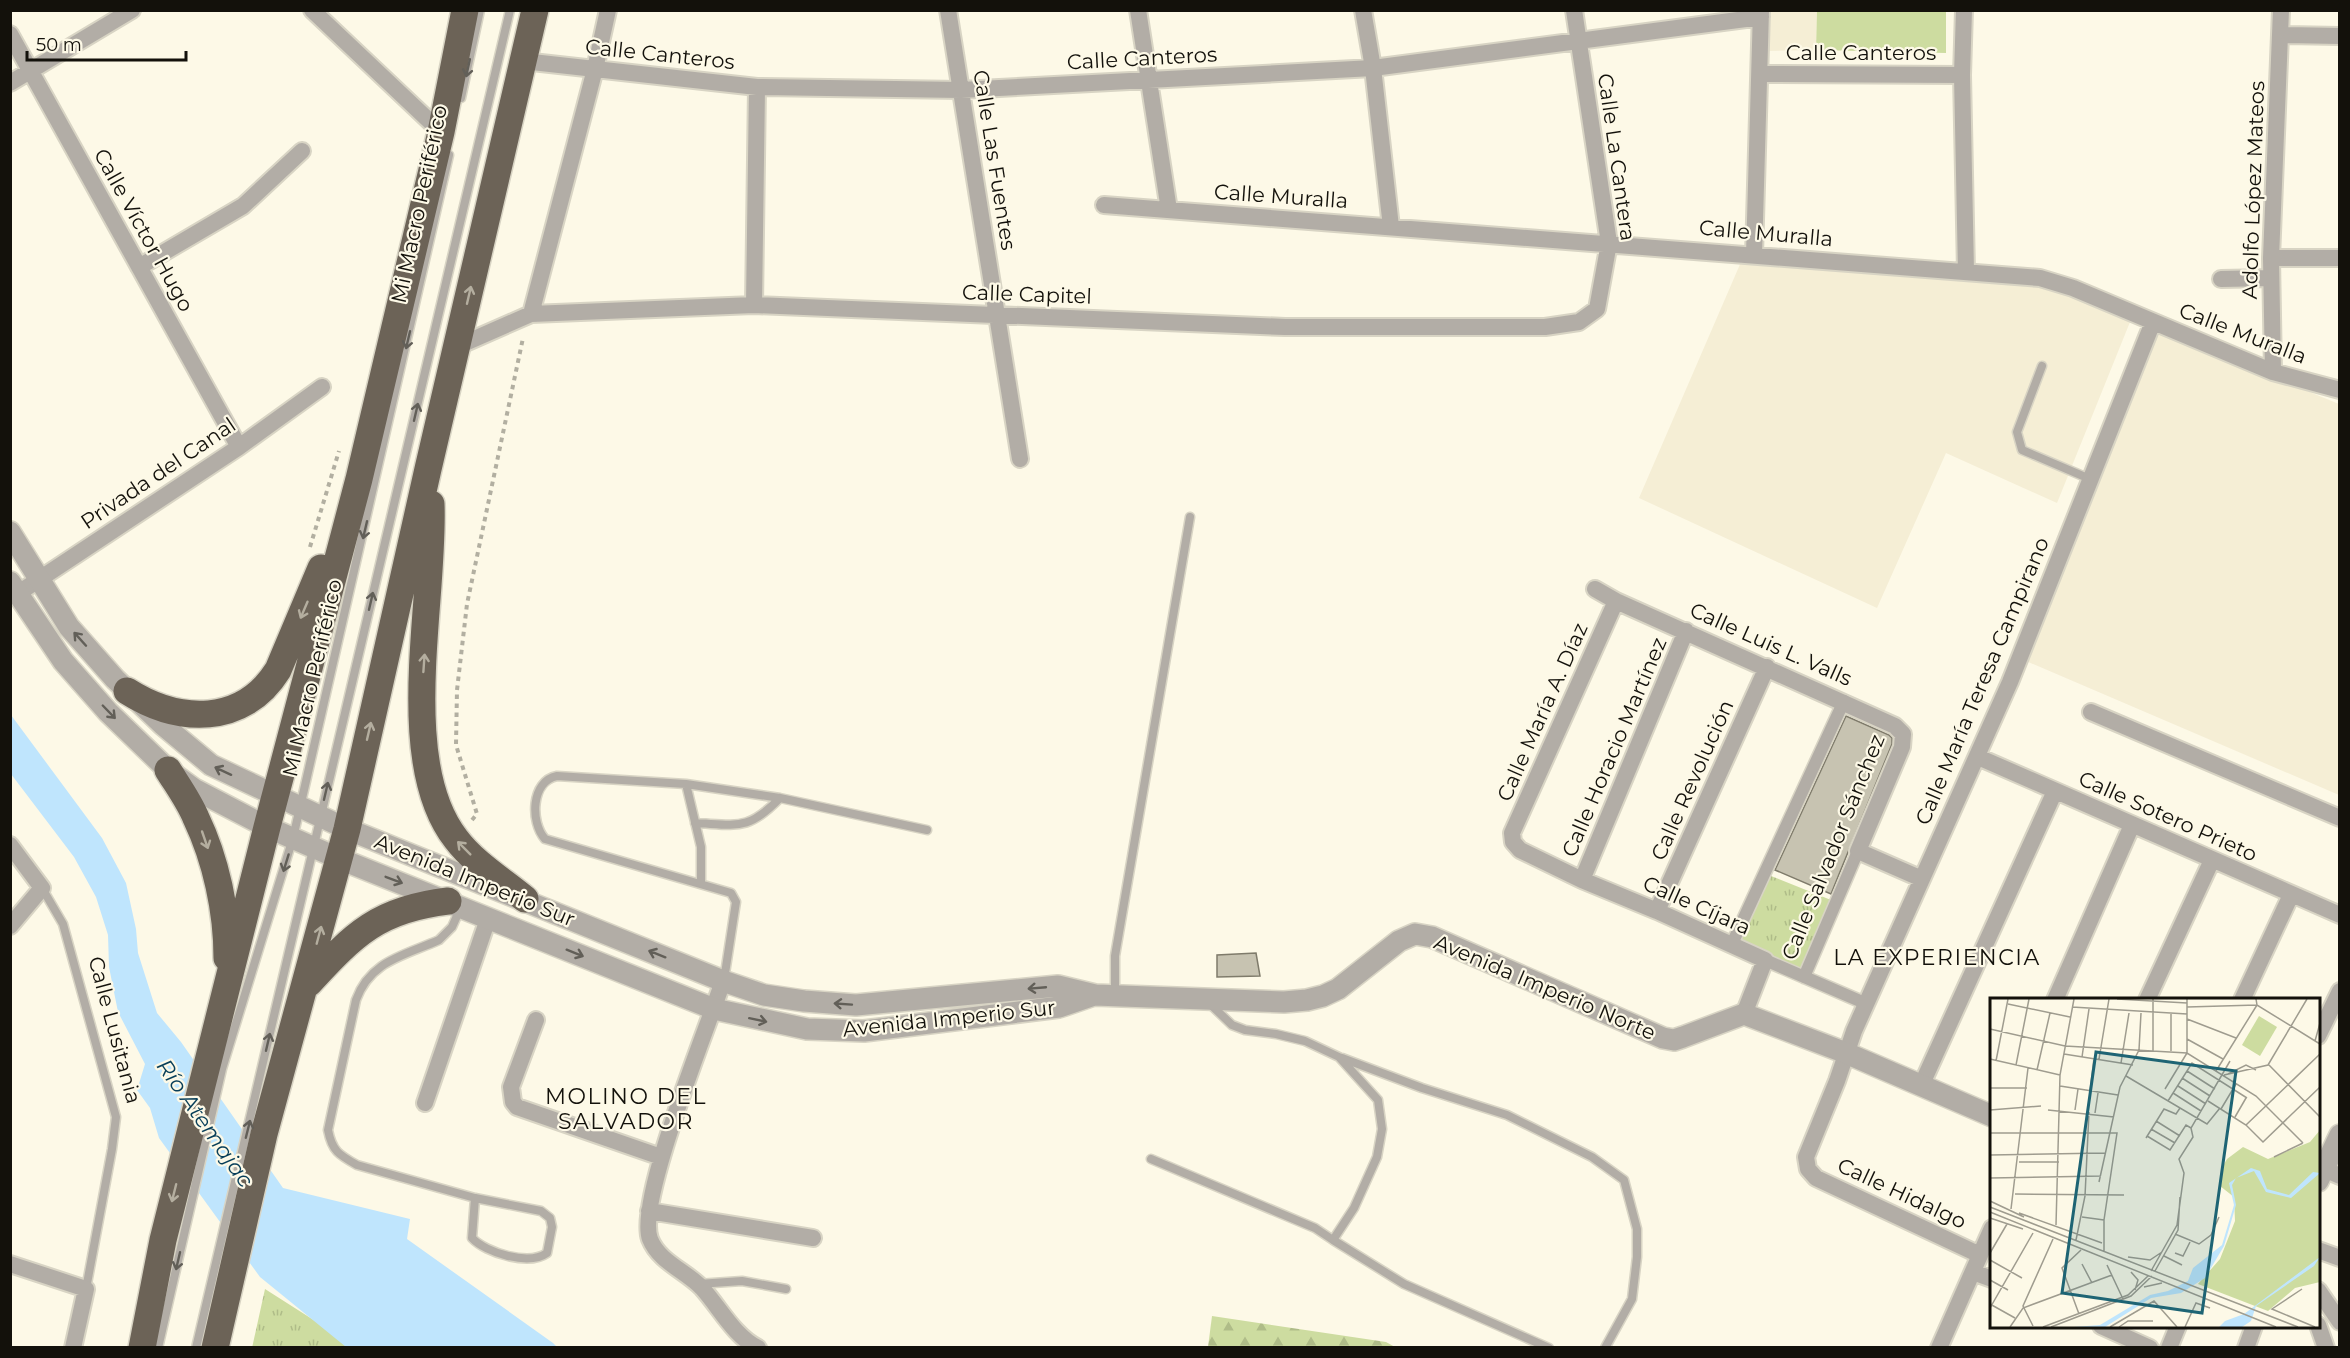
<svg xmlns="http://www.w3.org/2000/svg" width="2350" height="1358" font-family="Montserrat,sans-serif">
<defs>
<pattern id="forest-firs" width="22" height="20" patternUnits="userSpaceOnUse" patternTransform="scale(1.5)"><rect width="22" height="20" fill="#cddca0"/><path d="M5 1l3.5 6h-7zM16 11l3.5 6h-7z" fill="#afbc88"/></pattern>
<pattern id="park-tufts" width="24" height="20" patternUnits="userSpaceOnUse" patternTransform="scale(1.5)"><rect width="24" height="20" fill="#cddca0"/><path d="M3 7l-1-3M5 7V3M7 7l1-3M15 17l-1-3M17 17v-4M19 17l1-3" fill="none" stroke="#afbc88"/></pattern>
</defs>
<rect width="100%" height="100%" fill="#fdf9e7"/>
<path fill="#f5eed5" d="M1767 11H1817L1816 50 1767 51Z
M1741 262 2038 282 2130 322 2057 503 1946 453 1877 608 1639 498Z
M2159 330 2339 404V795L2026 661Z"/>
<path fill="url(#forest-firs)" d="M1212 1316 1386 1342 1395 1347H1208Z"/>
<path fill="url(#park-tufts)" d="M1771 876 1831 900 1801 972 1733 942Z
M265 1289 356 1347 252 1348Z"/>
<path fill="#cddca0" d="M1817 11H1946V53L1816 50Z"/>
<path fill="#bfe5fd" d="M11 715 102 838 126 883 136 929 138 953 157 1013 181 1042 283 1188 410 1219 407 1239 553 1343 557 1347H346L260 1277 159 1138 150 1108 137 1090 145 1064 118 1012 109 967 108 935 96 897 74 857 11 774Z"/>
<path fill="#c7c3b1" stroke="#7f7b6b" stroke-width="1.5" d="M1846 716 1889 735 1892 738V744L1831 894 1775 870Z
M1256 953 1260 976 1217 977V955Z"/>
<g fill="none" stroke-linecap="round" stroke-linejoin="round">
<g stroke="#d8d4c4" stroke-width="11">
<path id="service" d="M461 98 480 10
M2042 366 2017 432 2022 450 2090 479
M686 784 701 847V883
M695 823C738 825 748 831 780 798
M42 888 63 924 116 1117 112 1149 86 1289
M461 907 452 927 439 940C403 956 370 961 356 1000L328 1130C332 1151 339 1155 357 1165L475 1198 541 1211 550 1218 552 1227 547 1253C529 1266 486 1253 472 1238L475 1198
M724 980 736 902 731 893 545 839C530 822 531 781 557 776L686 784 780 798 927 830
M1115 994V956L1190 517
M1342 1058 1422 1088 1507 1115 1592 1157 1624 1180 1637 1229V1257L1632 1299 1605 1348
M1151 1159 1315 1228 1333 1240 1354 1208 1377 1157 1382 1129 1378 1100 1339 1057 1305 1041 1276 1034 1245 1030 1232 1025 1209 1003
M1333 1240 1404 1284 1549 1348
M698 1284 742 1281 786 1289
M158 1348 222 1069 293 838 449 155
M196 1348 510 10"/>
</g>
<g stroke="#d8d4c4" stroke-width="15">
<path id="pedestrian" d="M1731 946 1844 701
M1765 960 1867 1004
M1804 977 1858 851"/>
</g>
<g stroke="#d8d4c4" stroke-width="20">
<path id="minor" d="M312 10 441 132
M948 10 1020 459
M1138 10 1169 210
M1363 10 1373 68 1391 227
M1964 10 1962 75 1966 272
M10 34 239 447
M2280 35 2340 36
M523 61 757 87 961 90 1373 68 1761 17
M1760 74 1962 75
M10 83 132 10
M1104 205 2040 278 2073 288 2273 372 2340 390
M1754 255 1761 10
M2271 258H2340
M139 267 243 206 302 151
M2221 279 2271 278
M754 305 757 87
M531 314 595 69 608 10
M456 347 531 314 754 305 1285 327H1545L1579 322 1597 309 1609 243 1574 10
M2273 372 2271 258 2281 10
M1595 589 1616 601 1895 726 1903 734 1902 747 1858 851 1922 879
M17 594 239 447 322 387
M1616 601 1512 833 1513 842 1520 850 1582 880 1657 911 1765 960 1744 1014
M2091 712 2340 818
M1978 757 2340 915
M10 845 42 888 10 926
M1582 880 1686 631
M1657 911 1767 667
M723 981C708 1027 636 1202 650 1239 659 1262 686 1271 702 1288 720 1308 734 1336 758 1348
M2055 1000 2132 825
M2147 1000 2212 860
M2242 1000 2291 895
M536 1020 511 1087 513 1102 517 1107 661 1157
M2318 1036 2340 991
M1921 1086 2055 791
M425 1103 488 919
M2324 1169 2340 1176
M649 1211 813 1238
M2318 1250 2340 1258
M1980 1255 1816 1178 1808 1169 1806 1157 1837 1081 1854 1031 2010 682 2153 322
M10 1264 86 1289 73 1348
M1973 1272 1992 1279
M2318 1290 2340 1322
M2318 1325 2326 1348
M2101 1326 2150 1348
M1939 1348 1992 1228
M2169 1348 2178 1326
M2246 1348 2254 1326"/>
</g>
<g stroke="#d8d4c4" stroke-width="24">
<path id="tertiary" d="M10 532 69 627 115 679 163 725 211 765 347 829 723 981 764 995 804 1001 856 1005 1058 986 1095 995 1284 1002 1307 1000 1323 996 1338 989 1399 941 1415 934 1432 937 1663 1038 1674 1040 1683 1037 1744 1014 1846 1053 1992 1116
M10 582 63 661 108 712 168 770 194 789 267 827 340 859 714 1009 807 1029 864 1031 1059 1007 1094 995
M2318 1181 2340 1135"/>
</g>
<g stroke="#d8d4c4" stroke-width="30">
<path id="trunk" d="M431 504C435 599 395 761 456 839 474 863 502 880 525 899
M127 691C179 724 243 726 278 670L321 568
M168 770C178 786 189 801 196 818 216 860 227 911 227 958
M309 983C354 934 379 909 448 901
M142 1348 163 1240 267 827 359 479 441 132 465 10
M215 1348 264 1134 347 829 428 469 535 10"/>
</g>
<path stroke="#b2afa1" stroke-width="4" stroke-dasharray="4.5 4.5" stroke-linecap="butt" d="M310 547 339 451
M472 820 477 814 456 745 457 690 467 604 523 338"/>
<use href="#service" stroke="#b2ada6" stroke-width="8"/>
<use href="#pedestrian" stroke="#b2ada6" stroke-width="12"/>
<use href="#minor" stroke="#b2ada6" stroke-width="16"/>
<use href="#tertiary" stroke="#b2ada6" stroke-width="21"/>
<use href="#trunk" stroke="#6c6357" stroke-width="27"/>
</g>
<defs><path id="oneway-shaft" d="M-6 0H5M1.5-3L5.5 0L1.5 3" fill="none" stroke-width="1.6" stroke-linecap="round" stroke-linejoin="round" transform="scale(1.5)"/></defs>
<g stroke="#625f58">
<use href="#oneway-shaft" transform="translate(468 68) rotate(102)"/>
<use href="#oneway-shaft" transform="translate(408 340) rotate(103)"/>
<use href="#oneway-shaft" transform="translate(416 412) rotate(-77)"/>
<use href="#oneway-shaft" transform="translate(365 530) rotate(103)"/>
<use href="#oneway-shaft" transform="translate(371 601) rotate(-77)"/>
<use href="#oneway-shaft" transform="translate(80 639) rotate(-132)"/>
<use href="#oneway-shaft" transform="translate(109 712) rotate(46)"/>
<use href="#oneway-shaft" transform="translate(223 771) rotate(-155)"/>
<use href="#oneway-shaft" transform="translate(326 791) rotate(-77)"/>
<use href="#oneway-shaft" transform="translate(286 863) rotate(107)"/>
<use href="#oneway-shaft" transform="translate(394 880) rotate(21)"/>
<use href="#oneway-shaft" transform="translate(575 953) rotate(22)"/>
<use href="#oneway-shaft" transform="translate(657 954) rotate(-158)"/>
<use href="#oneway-shaft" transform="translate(1037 988) rotate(175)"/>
<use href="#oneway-shaft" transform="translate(843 1004) rotate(-176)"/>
<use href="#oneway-shaft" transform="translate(758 1020) rotate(12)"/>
<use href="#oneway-shaft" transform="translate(268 1042) rotate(-77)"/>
<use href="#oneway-shaft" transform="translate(248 1129) rotate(-76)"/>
<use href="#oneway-shaft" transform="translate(178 1261) rotate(103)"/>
</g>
<g stroke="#b4ae9f">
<use href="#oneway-shaft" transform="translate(469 295) rotate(-77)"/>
<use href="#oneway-shaft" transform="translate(304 610) rotate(113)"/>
<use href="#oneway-shaft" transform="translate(424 663) rotate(-86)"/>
<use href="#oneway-shaft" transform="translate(369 731) rotate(-77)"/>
<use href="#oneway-shaft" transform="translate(205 840) rotate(71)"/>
<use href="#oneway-shaft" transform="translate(464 848) rotate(-135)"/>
<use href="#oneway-shaft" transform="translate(319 935) rotate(-75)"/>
<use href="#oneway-shaft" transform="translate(174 1193) rotate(104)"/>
</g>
<g text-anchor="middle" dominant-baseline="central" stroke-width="4.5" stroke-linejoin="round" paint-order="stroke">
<g font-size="21" fill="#13110b" stroke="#fdf9e7">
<text x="1861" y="52">Calle Canteros</text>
<text transform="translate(660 54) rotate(6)">Calle Canteros</text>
<text transform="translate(1142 58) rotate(-3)">Calle Canteros</text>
<text transform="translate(1617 157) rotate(82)">Calle La Cantera</text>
<text transform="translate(995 160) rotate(81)">Calle Las Fuentes</text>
<text transform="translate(2253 190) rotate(-88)">Adolfo López Mateos</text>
<text transform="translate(1281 196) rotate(4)">Calle Muralla</text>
<text transform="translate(419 204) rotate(-78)">Mi Macro Periférico</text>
<text transform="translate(144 230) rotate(61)">Calle Víctor Hugo</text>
<text transform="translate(1766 233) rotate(5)">Calle Muralla</text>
<text transform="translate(1027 294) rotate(2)">Calle Capitel</text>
<text transform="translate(2243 333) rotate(21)">Calle Muralla</text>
<text transform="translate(158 473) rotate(-34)">Privada del Canal</text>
<text transform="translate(1771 644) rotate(24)">Calle Luis L. Valls</text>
<text transform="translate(312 678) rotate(-77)">Mi Macro Periférico</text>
<text transform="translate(1982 681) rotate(-67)">Calle María Teresa Campirano</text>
<text transform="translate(1542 712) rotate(-66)">Calle María A. Díaz</text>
<text transform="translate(1614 747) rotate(-67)">Calle Horacio Martínez</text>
<text transform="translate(1692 780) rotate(-66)">Calle Revolución</text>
<text transform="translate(2168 816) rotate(24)">Calle Sotero Prieto</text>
<text transform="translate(1833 847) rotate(-68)">Calle Salvador Sánchez</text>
<text transform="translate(475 880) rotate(22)">Avenida Imperio Sur</text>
<text transform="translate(1697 905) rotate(24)">Calle Cíjara</text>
<text transform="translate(1545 987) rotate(23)">Avenida Imperio Norte</text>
<text transform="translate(949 1018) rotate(-6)">Avenida Imperio Sur</text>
<text transform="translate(115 1030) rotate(75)">Calle Lusitania</text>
<text transform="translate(1902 1193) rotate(25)">Calle Hidalgo</text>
</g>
<g font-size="22" letter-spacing="1.5" fill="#13110b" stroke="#fdf9e7">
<text x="1937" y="957">LA EXPERIENCIA</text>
<text x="626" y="1096">MOLINO DEL<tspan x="626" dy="25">SALVADOR</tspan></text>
</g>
<g font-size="22" font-style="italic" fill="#073e59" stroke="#fdf9e7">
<text transform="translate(205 1123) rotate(55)">Río Atemajac</text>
</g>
</g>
<g transform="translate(1990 998)">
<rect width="330" height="330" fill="#fdf9e7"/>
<path d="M330 132V284L305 290 278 313 208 286 230 261 245 223 244 199 230 188 231 171 237 161 253 149 278 161 320 144Z" fill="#cddca0"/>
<path d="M269 18 287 29 270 58 252 47Z" fill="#cddca0"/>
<path d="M261 170 270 173 277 191 299 197 323 174 330 175 301 200 276 194 264 173 246 180 242 187 246 207 234 248 215 280 191 295 161 300 115 329H84L110 327 160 297 178 293 198 283 203 270 232 247 244 207 239 185ZM330 259 324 268 266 308 261 323 252 329H229L235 323 254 316Z" fill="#bfe5fd"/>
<path fill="none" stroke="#9f9c8f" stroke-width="1.5" d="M127 1 197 5M197 1V55M18 6 80 19M82 9 197 16M197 9 267 7 330 46M197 21 246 40M0 31 75 48 197 55 266 98 313 145M197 41 233 61M325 43 330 25M163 53V1M181 53V16M74 56 143 67M92 59 99 11M0 61 70 77M109 61 119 1M6 63 18 1M131 65 139 15M26 67 39 1M279 67 330 119M47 72 60 15M197 73 225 91M226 73 267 7 266 1M238 76 256 67 266 72M234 77 278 67 317 1M136 78 217 126 230 110M192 80 220 98M70 88 128 97M188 88 216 106M0 90H37M175 91 197 55M100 93 104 60M183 95 211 113M178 103 202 65 257 100M218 103 256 127 273 144 330 89M231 111 246 86M0 112 51 108M58 112 124 119M85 112 88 91M105 115 108 95M245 119 256 100M166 123 190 138M256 127 330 56M161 131 185 145M0 135H127L114 222V253M157 138 180 152 196 127 201 130M156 140 174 111 186 116 190 110M0 157 115 155M284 159 313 145M29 164H69M0 180 111 178M109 184 130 89 149 52 151 15M25 196 134 197M0 203 34 219M0 209 308 329M21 211 38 70M0 214 286 329M29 215 112 245M92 219 114 222M0 220 33 231M66 227 70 77 84 1M185 236 209 246 221 237 229 219M86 242 95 198 99 114M0 255 17 226M185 255 193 258 200 244M174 258 192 267M138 259 160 262 172 254M0 262 32 280M92 266 102 285M117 267 133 301M161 273 187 227 194 175 189 161 203 139 201 130 240 63M165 273 188 232 190 199M141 274 148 282 145 292M0 282 18 292M154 289 172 285M312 291 282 311 325 329M0 306 25 320M0 310 43 235M89 316 72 270 91 252M43 328 33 308 63 241M20 329 33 310 122 277M53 329 138 297 158 278M61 329 141 298 162 278M120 329 164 303 187 329M129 329 138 323H163M195 329 206 305 220 310"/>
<path fill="#1e6474" fill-opacity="0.15" stroke="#1e6474" stroke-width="3" d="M106 54 246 73 212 315 72 295Z"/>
<rect width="330" height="330" fill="none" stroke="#13110b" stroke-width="3"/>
</g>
<rect width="2350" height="1358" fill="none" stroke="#13110b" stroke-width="24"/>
<path d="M27 51v9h159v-9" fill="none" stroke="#13110b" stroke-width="3"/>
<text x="36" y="51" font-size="18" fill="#13110b" stroke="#fdf9e7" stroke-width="4.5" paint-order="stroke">50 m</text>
</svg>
